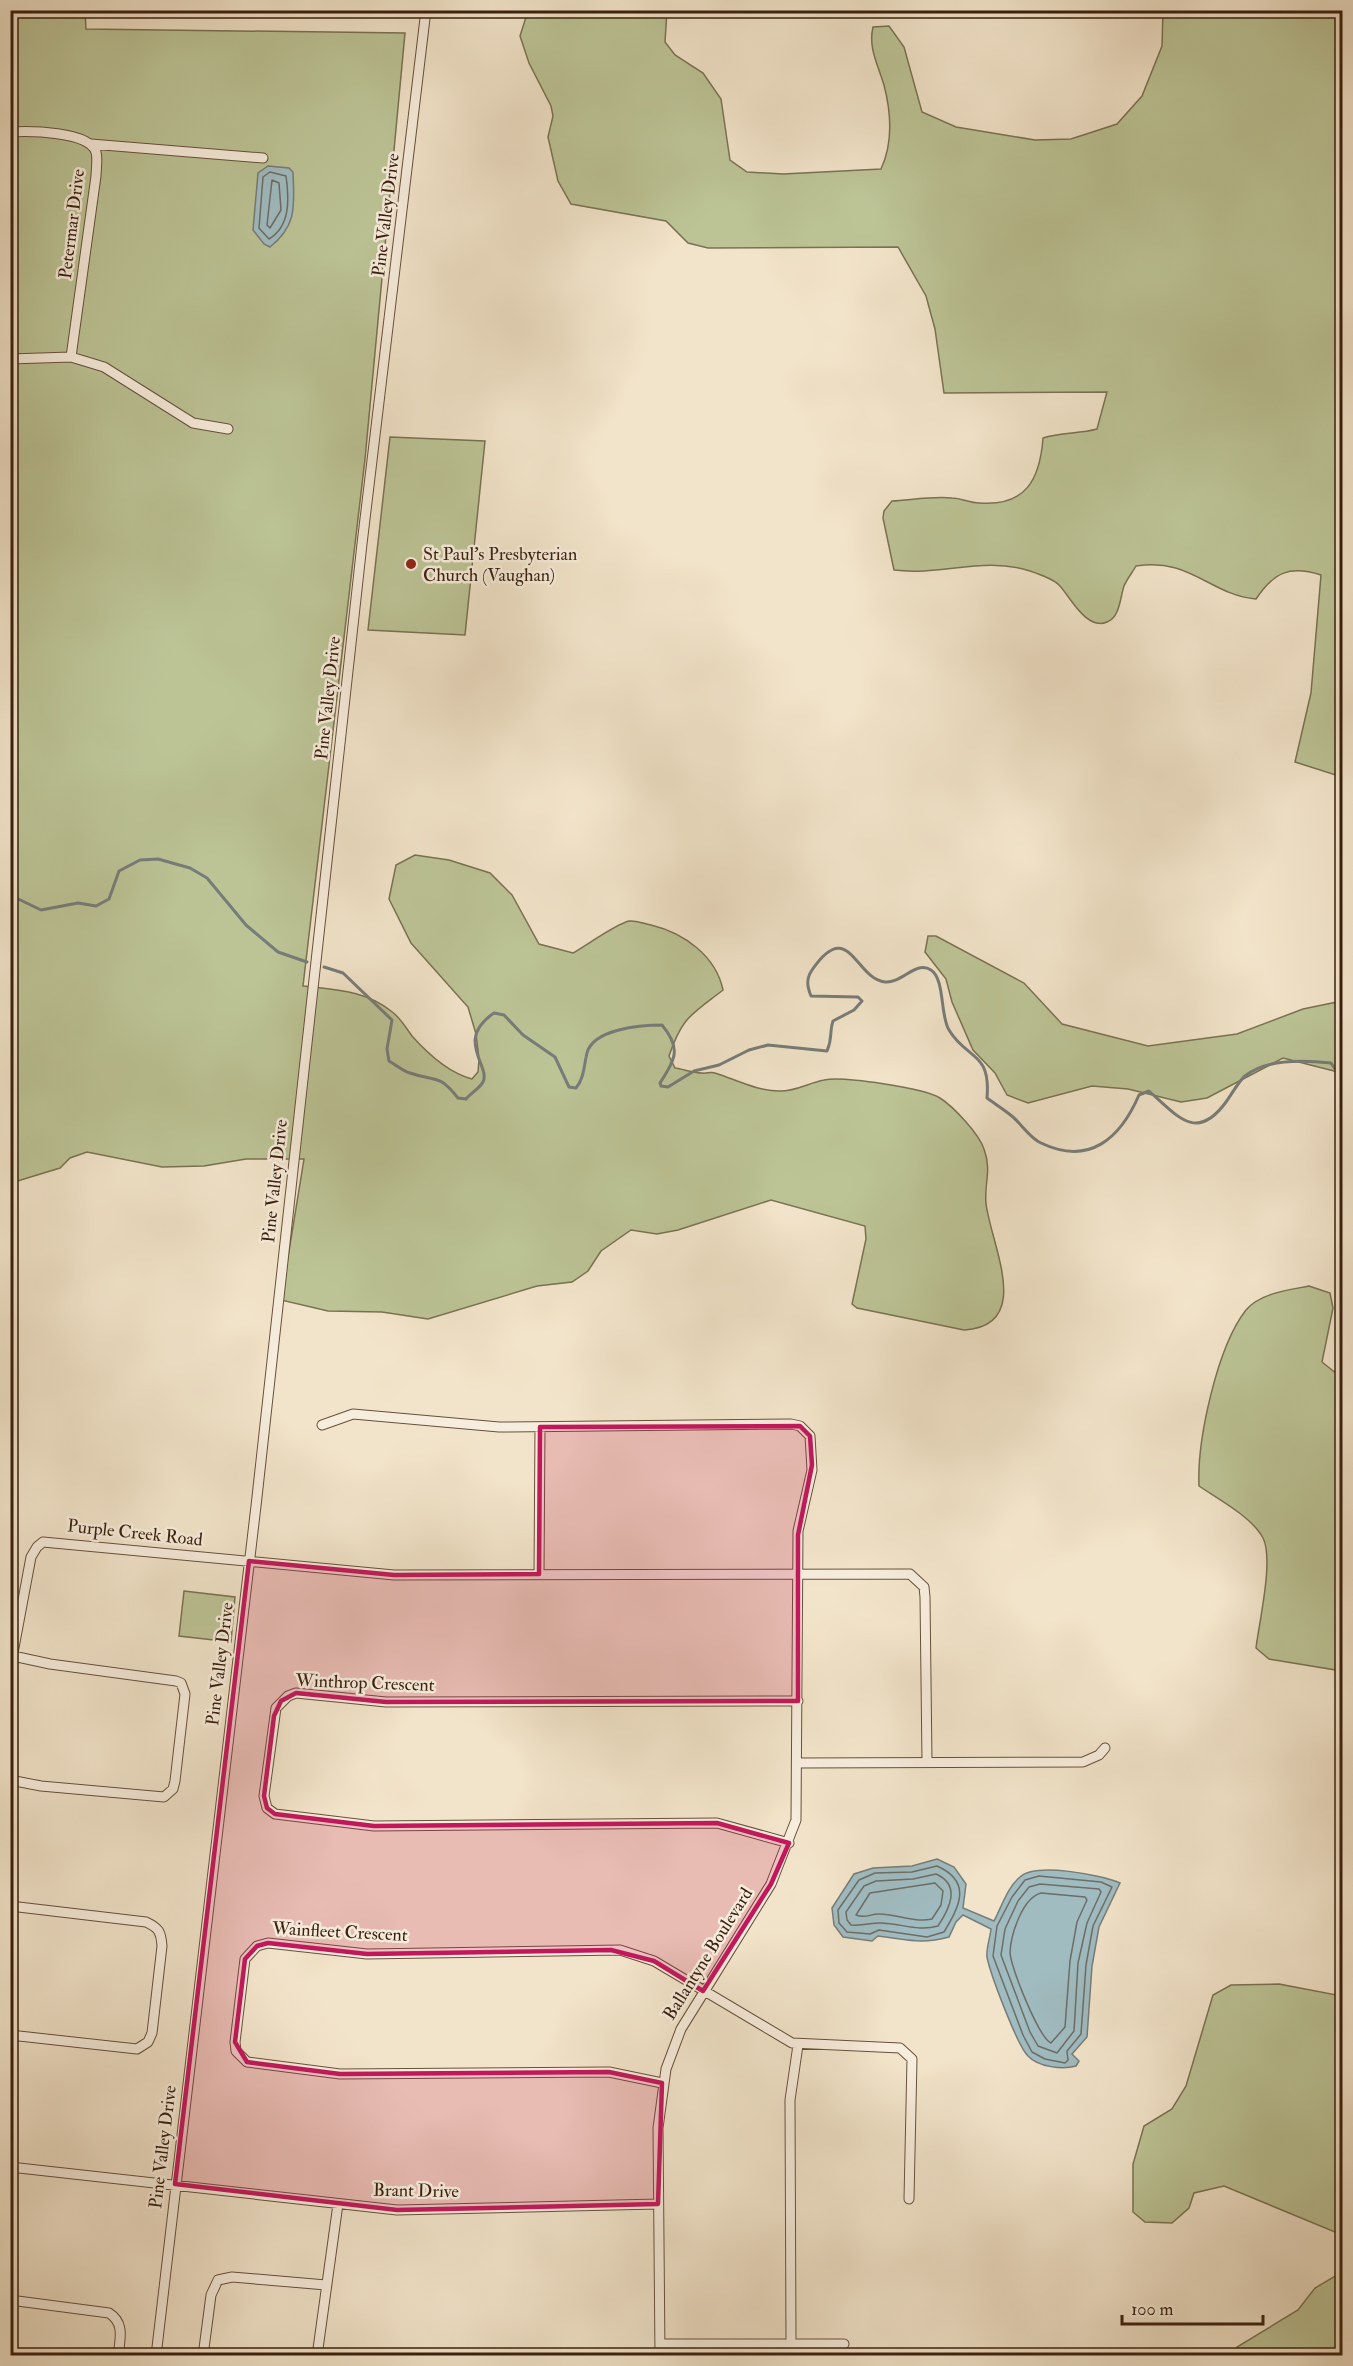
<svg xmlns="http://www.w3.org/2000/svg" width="1353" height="2366" font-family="'IM FELL Double Pica',serif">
<rect width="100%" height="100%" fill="#f2e4ca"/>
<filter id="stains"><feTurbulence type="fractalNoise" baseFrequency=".00333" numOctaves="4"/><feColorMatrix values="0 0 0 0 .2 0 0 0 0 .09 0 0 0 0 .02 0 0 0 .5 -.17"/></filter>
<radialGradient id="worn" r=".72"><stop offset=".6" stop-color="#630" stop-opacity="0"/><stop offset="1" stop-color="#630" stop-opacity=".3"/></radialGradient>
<path fill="#bcc496" stroke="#7a7252" stroke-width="1.5" d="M552 10 667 11 665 42 675 55 703 73 721 99 730 160 747 172 783 174 881 169C893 143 891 112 884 85 878 65 868 48 873 27L889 26 904 47 922 112 956 127 1035 140 1071 139 1117 124 1142 96 1162 46 1163 11H1342V194L1336 217 1342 219V777L1295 762 1311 693 1321 575C1290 565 1274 572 1256 599 1210 595 1190 557 1136 566 1132 573 1127 579 1124 586 1120 598 1120 617 1107 622 1086 631 1070 596 1059 585 1053 579 1039 574 1030 571 984 556 941 576 894 570L883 518 884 511 892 501C911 500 933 496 952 498 961 498 970 503 979 503 1026 507 1040 479 1043 438 1061 432 1079 434 1097 429L1107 392 944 393 935 329 926 296 898 247 708 248 688 243 666 221 571 204 558 181 548 137 553 116 551 106 529 63 520 36 526 17Z
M11 11H85L86 29 405 33 365 459 303 986C335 990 365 990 391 1011 400 1017 406 1028 412 1036 428 1054 449 1073 472 1079L478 1072 479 1059 476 1034 468 1007 411 943 389 899 396 865 415 855 449 860 490 873 512 895 539 944 573 953C587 945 616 924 629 921 636 920 644 924 651 925 684 933 716 956 723 990 691 1015 682 1017 669 1056L675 1068C683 1069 693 1073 702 1073 707 1074 710 1071 715 1073 737 1080 757 1091 780 1091 797 1091 808 1083 824 1080 843 1076 924 1088 940 1098 954 1107 979 1134 984 1149 992 1171 984 1183 986 1203 990 1243 1035 1326 964 1330L857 1308 852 1304 866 1239 865 1226 771 1200 678 1230 657 1234 631 1230 601 1251 588 1271 572 1282 537 1286 428 1319 382 1312 328 1311 281 1300 304 1159H246L204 1166 162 1167 87 1152 70 1158 60 1168 11 1183Z
M390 437 485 441 465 635 368 630Z
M928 936H936L1024 983 1062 1024 1148 1046 1237 1034 1303 1009 1342 1001V1073L1283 1058 1207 1098 1181 1102 1128 1089 1092 1086 1028 1103 1007 1095 995 1073 973 1050 952 1002 946 979 925 952Z
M1309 1286 1330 1293 1333 1308 1322 1362 1342 1378V1671L1269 1659 1256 1648C1259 1623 1274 1559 1263 1538 1252 1517 1218 1499 1199 1486 1197 1440 1217 1347 1246 1310 1260 1293 1289 1290 1309 1286Z
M184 1591 235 1597 231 1642 179 1636Z
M1279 1984 1342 1996V2235L1224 2186 1194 2193 1189 2208 1172 2223 1145 2222 1133 2212V2164L1144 2126 1172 2109 1186 2086 1213 1995 1231 1985Z
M1342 2272V2355H1233L1237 2347 1298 2310 1315 2288Z"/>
<path fill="#a0bcc1" stroke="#777d79" stroke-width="1.5" d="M268 166 289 168 293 172C294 204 298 225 270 247L264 244 253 230 258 173Z
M937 1859 954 1867 966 1884 963 1908 994 1921C1002 1906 1007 1888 1020 1877 1036 1862 1101 1875 1120 1883L1099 1927 1092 1966 1087 2037 1072 2054 1079 2061 1076 2066C1063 2070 1038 2067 1028 2056 1017 2045 990 1973 987 1957 986 1949 990 1938 991 1929L963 1915 956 1922 949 1937C920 1945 906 1939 878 1936L872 1941 843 1937 834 1925 832 1908 854 1874 873 1868 912 1866Z"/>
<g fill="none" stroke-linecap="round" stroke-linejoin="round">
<path stroke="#6c6e67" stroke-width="1.5" d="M270 172 286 176C289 198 291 226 269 239L259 228 263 177Z
M272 180 279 183 281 210 270 228 267 225Z
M937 1866C973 1882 959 1907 944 1932L927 1937 879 1930 870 1934 847 1932 839 1923 838 1910 859 1880 875 1873 912 1872Z
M936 1874C961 1885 950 1908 938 1926 917 1932 901 1923 880 1923 869 1923 864 1926 851 1925L847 1920 846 1912 864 1886 876 1881 913 1879Z
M1039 1876 1101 1882 1112 1887 1093 1926 1086 1965 1081 2034 1067 2051 1068 2060 1065 2063 1045 2059 1032 2052 1023 2035 993 1956 997 1926 1012 1897 1025 1880Z
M935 1883 943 1891 941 1905 932 1919C914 1923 897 1914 879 1914 870 1914 865 1919 856 1915L870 1893Z
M1040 1884 1099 1889 1101 1892 1087 1923 1078 1963 1074 2031 1057 2053 1038 2046 1030 2032 1001 1955 1005 1929 1018 1901 1029 1887Z
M1041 1893 1085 1897 1087 1900 1077 1922 1070 1961 1065 2027 1051 2043C1039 2038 1010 1966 1010 1952 1011 1935 1022 1898 1041 1893Z"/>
<path stroke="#777d79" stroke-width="3" d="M10 895 41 910 78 903 96 906 109 899 119 871 140 860 158 859 190 868 207 878 246 925 278 952 307 962
M324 967 343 973 392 1020 387 1049 389 1061C396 1065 403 1071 410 1073 436 1082 438 1073 458 1098L466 1099C470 1094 480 1088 483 1082 491 1066 454 1040 494 1013L504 1015 523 1035 555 1057 569 1087 576 1088C584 1079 584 1065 587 1053 593 1029 641 1025 662 1025 682 1049 675 1059 660 1083L661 1086 668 1087 694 1071 719 1065 749 1050 768 1045 827 1051C833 1037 829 1032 833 1021L854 1010 862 1001 858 997 811 996C807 986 806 979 812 970 849 916 855 979 885 982 901 984 916 960 931 970 945 979 940 1016 949 1030 967 1060 991 1051 987 1098 995 1104 1005 1110 1013 1117 1022 1125 1030 1138 1041 1143 1089 1166 1120 1139 1139 1095L1149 1091C1178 1117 1197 1142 1226 1102 1232 1094 1238 1082 1245 1076 1267 1058 1305 1060 1331 1063L1342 1079"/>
<g stroke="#67503c" stroke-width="11">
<path id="minor" d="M10 132C29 131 89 131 96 152 98 159 96 169 96 176L71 357
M91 144 263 158
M10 359 71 357 104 367 193 423 228 429
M322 1425 353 1414 499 1427 791 1424 800 1426 810 1436 812 1470 798 1531 796 1820 771 1884 681 2029 666 2069 658 2128 660 2356
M539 1574 540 1427
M10 1669 31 1557 37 1547 43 1542 394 1575 910 1574 924 1587 925 1597 927 1762
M798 1763 1083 1762 1099 1755 1105 1748
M10 1780 41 1786 164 1797 173 1789 175 1781 185 1694 181 1683 176 1681 50 1664 13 1656
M789 1843 717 1823 374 1826 275 1814 267 1808 264 1796 276 1708 288 1696 296 1693 386 1702 798 1701
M10 1906 146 1922C159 1928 161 1932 162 1946L152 2033 148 2042 137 2049 10 2035
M662 2083 609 2072 340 2074 247 2062 236 2051 235 2042 245 1959 257 1946 268 1943 367 1954 620 1950 654 1961 792 2043 900 2048 912 2059 909 2199
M10 2167 397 2210 658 2204
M10 2300 109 2313C125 2323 120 2339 118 2356
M791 2343 790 2100 798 2045
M660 2344H844
M156 2356 256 1506 362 544 426 10
M203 2356 211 2295 218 2280 232 2277 326 2285
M317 2356 338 2204"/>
</g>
<g stroke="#391f0d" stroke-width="14">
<path id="major" d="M387 10H466"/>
</g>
<use href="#minor" stroke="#f7eddd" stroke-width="9"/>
<use href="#major" stroke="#f2e4ca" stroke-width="12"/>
</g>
<path fill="#c2185b" fill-opacity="0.2" stroke="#c2185b" stroke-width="4.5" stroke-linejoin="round" d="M800 1426 810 1436 812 1465 798 1535V1701L386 1702 296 1693 281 1701 274 1716 264 1796 267 1808 275 1814 374 1826 717 1823 789 1843 771 1884 703 1991 654 1961 611 1950 367 1954 268 1943 257 1946 245 1959 235 2042 247 2062 340 2074 609 2072 662 2083 658 2204 397 2210 175 2184 249 1561 394 1575 539 1574 540 1427Z"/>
<circle fill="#8f2418" stroke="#f7eddd" stroke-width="2" cx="411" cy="564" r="6"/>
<g text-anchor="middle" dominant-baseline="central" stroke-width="5" stroke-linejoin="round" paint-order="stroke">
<g font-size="18" fill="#391f0d" stroke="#f7eddd">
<text transform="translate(386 215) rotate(-83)">Pine Valley Drive</text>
<text transform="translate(72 224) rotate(-83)">Petermar Drive</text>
<text transform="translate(328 698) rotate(-84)">Pine Valley Drive</text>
<text transform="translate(275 1181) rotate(-84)">Pine Valley Drive</text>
<text transform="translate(135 1533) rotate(6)">Purple Creek Road</text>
<text transform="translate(220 1664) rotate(-83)">Pine Valley Drive</text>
<text transform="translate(365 1683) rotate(2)">Winthrop Crescent</text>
<text transform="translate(340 1932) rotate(3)">Wainfleet Crescent</text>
<text transform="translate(708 1954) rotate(-58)">Ballantyne Boulevard</text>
<text transform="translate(163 2147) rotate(-83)">Pine Valley Drive</text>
<text transform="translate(416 2191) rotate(1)">Brant Drive</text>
</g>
<g font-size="18" fill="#391f0d" stroke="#f7eddd" text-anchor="start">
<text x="423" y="554">St Paul's Presbyterian<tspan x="423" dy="21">Church (Vaughan)</tspan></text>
</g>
</g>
<rect width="1353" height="2366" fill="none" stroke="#f2e4ca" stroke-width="36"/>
<rect x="12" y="12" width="1329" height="2342" fill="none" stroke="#391f0d" stroke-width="3"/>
<rect x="18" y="18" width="1317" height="2330" fill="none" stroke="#391f0d" stroke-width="1.5"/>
<path d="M1122 2315v9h141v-9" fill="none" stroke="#391f0d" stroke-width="3"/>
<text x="1131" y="2315" font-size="18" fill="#391f0d" stroke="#f7eddd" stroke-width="4.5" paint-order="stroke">100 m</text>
<rect width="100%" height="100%" filter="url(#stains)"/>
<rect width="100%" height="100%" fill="url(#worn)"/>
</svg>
